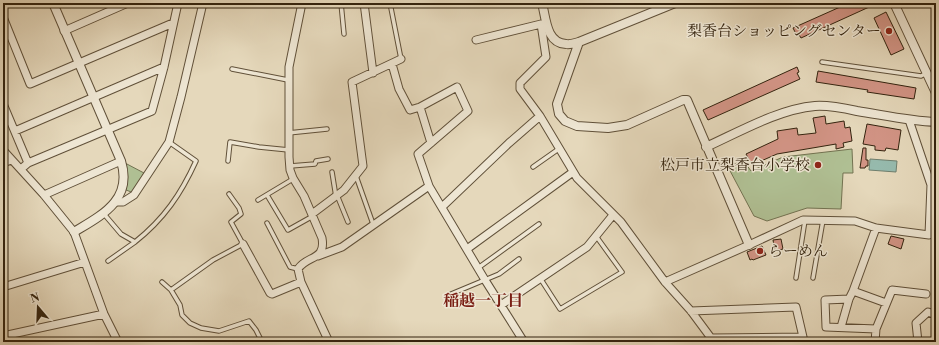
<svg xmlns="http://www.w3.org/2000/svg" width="939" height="345" font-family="'Libre Bodoni','Noto Serif JP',serif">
<rect width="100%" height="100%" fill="#e5d8bb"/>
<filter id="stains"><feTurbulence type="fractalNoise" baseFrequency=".005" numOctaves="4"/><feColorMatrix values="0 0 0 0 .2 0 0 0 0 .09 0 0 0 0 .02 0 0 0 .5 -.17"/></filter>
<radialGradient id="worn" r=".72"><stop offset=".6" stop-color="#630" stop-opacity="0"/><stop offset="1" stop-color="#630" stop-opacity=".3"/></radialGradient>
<path fill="#b0c094" stroke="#727251" d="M852 149 853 173H843L841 209 807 208 767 221 754 216 728 167 743 160 751 171 783 157Z
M125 163 144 173 134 193 126 190 127 172Z"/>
<path fill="#96baad" stroke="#6e7e6d" d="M870 159 897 161 896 172 869 170Z"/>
<path fill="#d29485" stroke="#33230e" d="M849 3H878L801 38 798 33 796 34 793 28Z
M886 12 904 49 891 55 874 18Z
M797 67 799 72 797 73 800 79 708 120 703 110Z
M818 71 916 88 914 99 867 92 868 90 816 82Z
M825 116 826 124 844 121 845 128 850 127 852 141 843 143 844 147 836 149V144L777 154 752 165 746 154 778 139 777 131 797 128 798 135 816 133 813 118Z
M867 124 901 130 898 150 886 148 885 151 875 150V146L863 144Z
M863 148H866V160H868V166H866L865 168H860Z
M891 236 904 239 901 249 888 244Z
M781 239 783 249 775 251 773 240Z
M762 246 766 255 753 260 752 259 750 260 747 252Z"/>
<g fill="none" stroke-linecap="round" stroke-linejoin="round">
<g stroke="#605039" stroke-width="5.5">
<path id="service" d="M341 3 344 34
M390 3 401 59
M822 62 921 76 927 73
M232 69 288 80
M288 133 327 129
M228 161 230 142 259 147 289 150
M290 166 315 164 316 161 328 159
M533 167 560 148
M332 172 336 197
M356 176 373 224
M267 195 288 230 313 216
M337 195 348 222
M258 200 293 179
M104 214 121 234 135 242C164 219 181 194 196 161L169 142
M267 223 290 267 298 269
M108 261 135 242
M478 268 539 224
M540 278 560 309 622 272 596 236
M796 278 805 220
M813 278 823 220
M162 282 171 290 180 305 182 315 190 323 201 328 219 331 249 321 256 330 262 342
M171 290 213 260 243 244 231 222 241 214 239 208 229 194
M451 294 499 274 519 259
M705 342 711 338"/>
</g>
<g stroke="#605039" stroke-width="9">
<path id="minor" d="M302 3 289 67V157L290 170 293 178 304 196 322 238C326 261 307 255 298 269L301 282 329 342
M364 3 373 73
M3 17 30 84 173 23
M64 31 128 3
M392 64 399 89 410 110 420 107 457 87 468 111 418 154 429 186
M4 106 28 163
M420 107 431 143
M540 116 577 178 621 222 665 282 691 311 714 342
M15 131 164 67
M3 150 44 195 74 232 104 314 118 342
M3 163 11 160
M21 169 28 163 152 111 164 67 178 3
M44 195 121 161
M115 202H123L134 195 169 142 181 97 203 3
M442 207 509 143 540 116 520 89V83L546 57 541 24 476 40
M312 214 344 190 363 166 352 82 401 59
M243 244 270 293 272 294 301 282
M467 249 573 172
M318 256 342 247 429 186 485 280 524 342
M665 282 749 245 803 220 855 221 876 228 929 235 931 185 909 120
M3 287 85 262
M853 291 886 303
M849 299 825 300 826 327 876 329
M501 305 587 247 613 215
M691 311 796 307 803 337 711 338
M841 327 849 299 853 291 876 228
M3 336 104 314
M875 342 876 329 892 290 926 294
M918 342 916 323 928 312 936 315"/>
</g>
<g stroke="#605039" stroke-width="10">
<path id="tertiary" d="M53 3 121 161C133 200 102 215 74 232
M542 3C546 18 546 43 566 44 570 45 575 43 579 42L675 3
M894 3 936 93
M579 42 557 104 559 114 565 121 577 126 608 128 627 125 683 100H687L749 245
M706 147C739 132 779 109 815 106 829 105 843 108 857 111 883 115 909 121 936 122"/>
</g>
<use href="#service" stroke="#eee6d3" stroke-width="3.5"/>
<use href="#minor" stroke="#eee6d3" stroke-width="7"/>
<use href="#tertiary" stroke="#eee6d3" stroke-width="8"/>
</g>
<g fill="#8f2418" stroke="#eee6d3" stroke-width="1.5">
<circle cx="889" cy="31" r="4"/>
<circle cx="818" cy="165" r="4"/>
<circle cx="760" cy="251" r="4"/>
</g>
<g text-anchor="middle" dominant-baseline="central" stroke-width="3" stroke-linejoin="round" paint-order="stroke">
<g font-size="15" fill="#33230e" stroke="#eee6d3" text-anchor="end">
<text x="881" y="31">梨香台ショッピングセンター</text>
<text x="810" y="165">松戸市立梨香台小学校</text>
<text x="768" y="251" text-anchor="start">らーめん</text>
</g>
<g font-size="16" font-weight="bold" fill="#7a1f14" stroke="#eee6d3">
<text x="483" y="301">稲越一丁目</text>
</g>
</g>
<rect width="939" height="345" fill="none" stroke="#e5d8bb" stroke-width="16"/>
<rect x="4" y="4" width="931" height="337" fill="none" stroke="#33230e" stroke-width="2"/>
<rect x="8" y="8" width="923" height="329" fill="none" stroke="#33230e"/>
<g transform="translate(38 307) rotate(341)" stroke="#eee6d3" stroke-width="3" paint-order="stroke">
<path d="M0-3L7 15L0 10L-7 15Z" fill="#33230e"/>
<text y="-6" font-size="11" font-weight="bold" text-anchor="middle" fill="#33230e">N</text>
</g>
<rect width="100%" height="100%" filter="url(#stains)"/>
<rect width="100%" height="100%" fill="url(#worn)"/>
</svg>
